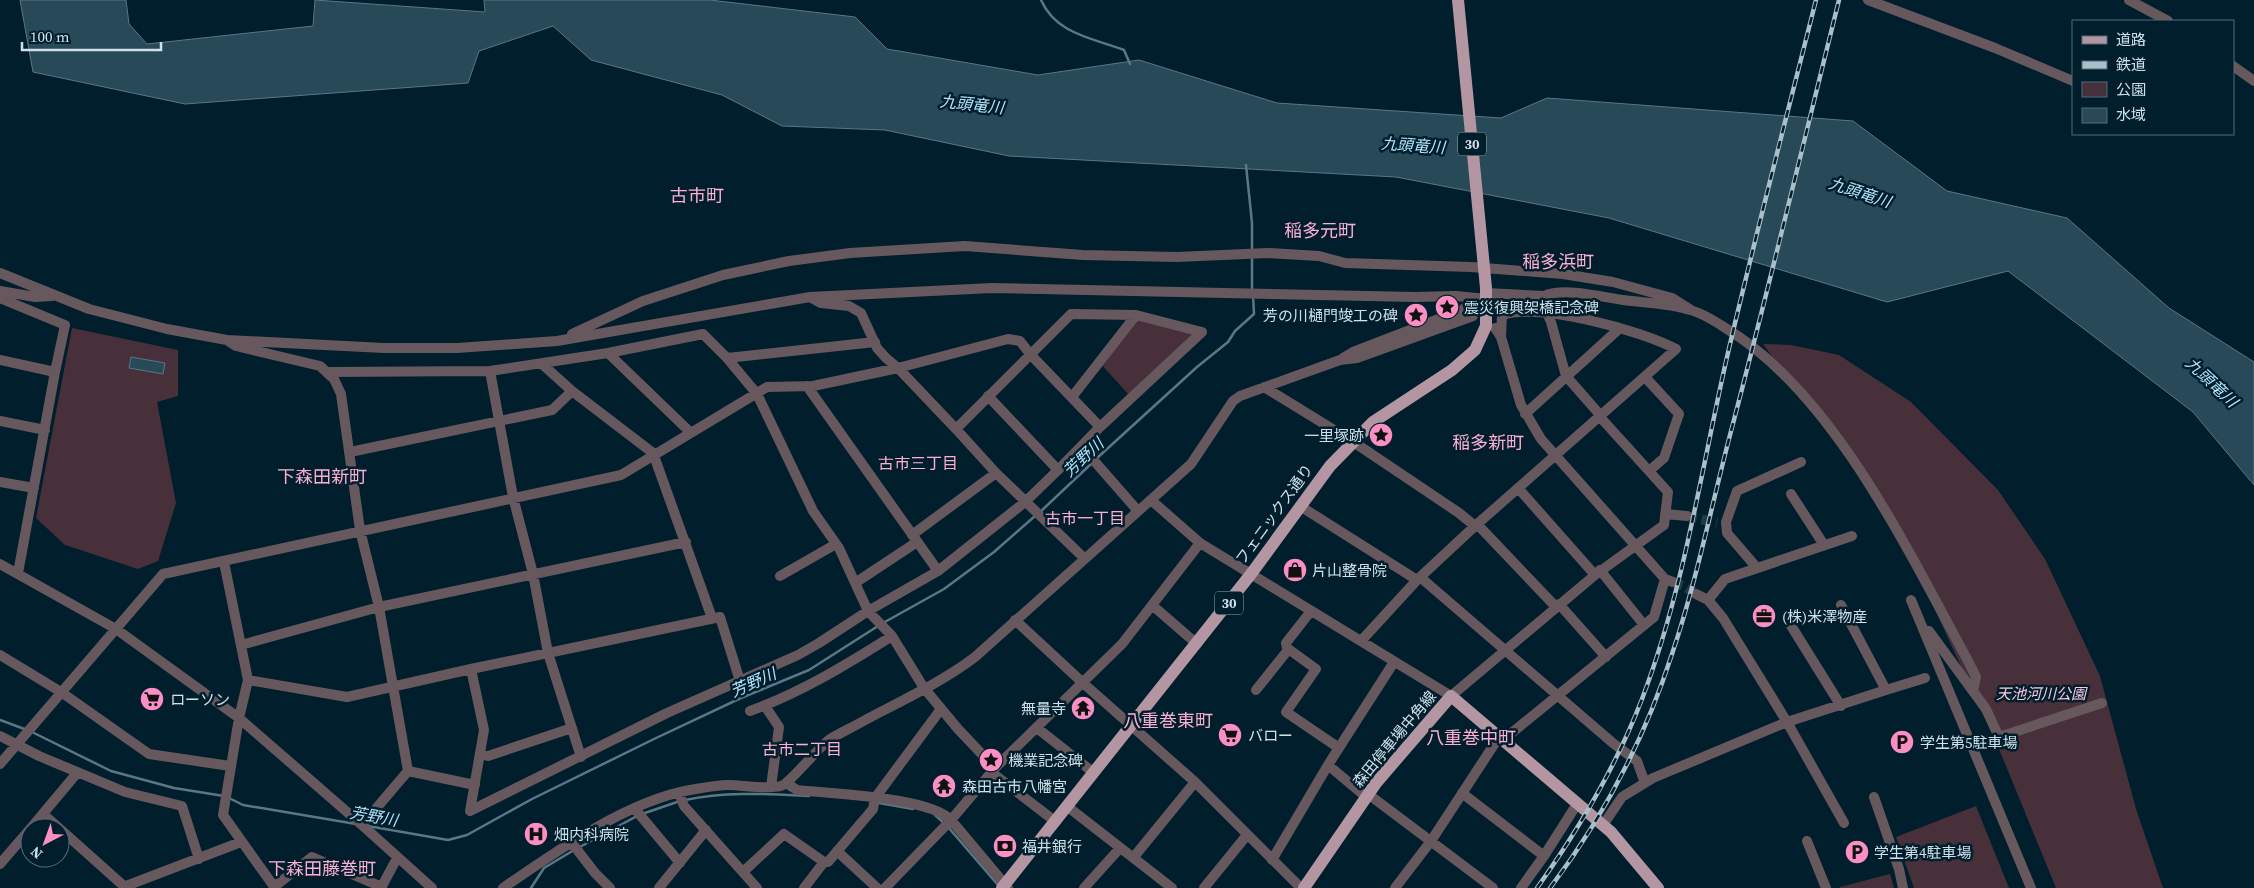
<svg xmlns="http://www.w3.org/2000/svg" width="2254" height="888" font-family="'Source Serif 4','Noto Sans JP',serif">
<rect width="100%" height="100%" fill="#001e2c"/>
<path fill="#47303a" d="M1136 315 1201 334 1129 395 1099 362Z
M72 328 178 350V396L157 402 176 503 158 561 138 569 65 545 36 518Z
M1763 344 1791 345 1839 355 1911 402 1998 490 2045 559 2100 676 2136 809 2163 888H2056L1999 749 1919 575 1852 466Z
M1976 806 2009 888H1914L1896 837Z
M1890 874 1894 888H1840V887Z"/>
<path fill="#274958" stroke="#597784" d="M20 0H126L129 24 147 44 313 26 315 0 485 12 484 0H710L855 17 887 49 1038 75 1139 60 1277 103 1501 118 1547 98 1853 121 1947 191 2067 218 2169 308 2254 362V485L2193 412 2008 271 1887 302 1609 218 1396 177 1009 156 885 130 782 126 722 95 591 60 553 26 479 51 468 83 185 104 33 72Z
M131 357 165 363 163 374 129 368Z"/>
<g fill="none" stroke-linecap="round" stroke-linejoin="round">
<path stroke="#597784" stroke-width="2.5" d="M1041 0C1056 34 1092 38 1124 50L1130 64
M1246 165 1252 223V252
M1252 258V290
M1096 459 1197 367 1228 342 1235 331 1254 314 1253 295
M1039 513 1092 463
M883 623 944 589 994 552 1035 516
M0 720 27 730
M32 732 111 771 174 788 224 796
M229 798 243 805 356 824
M685 800C727 791 767 794 809 796
M879 803 913 809
M642 814 680 801
M935 815 944 823
M368 826 448 840 467 835 532 799 654 739 741 698 809 670 878 626
M948 827 998 885
M578 848 637 816
M531 888 544 868 574 850"/>
<path stroke="#1f3b48" stroke-width="10" stroke-dasharray="10 5" stroke-linecap="butt" d="M1687 516 1717 523
M1673 582 1684 586 1696 594"/>
<path stroke="#67585e" stroke-width="10" d="M1868 0 1995 48 2073 81
M2129 0 2168 21
M2233 66 2254 81
M0 273 89 309 167 329 227 340 236 346 320 366 334 379 341 394 360 530 379 607 408 771 362 825 432 888
M0 291 35 297 52 296
M1486 293 1544 296C1564 287 1602 297 1623 300 1645 303 1669 303 1690 310 1703 313 1716 322 1727 329 1834 394 1908 551 1967 659L1976 677 1973 691
M810 297 821 303 849 306 861 313 877 348 886 358 898 368 956 429 996 473 1084 558
M0 298 65 325 55 372
M1513 298 1542 309 1547 313 1551 322 1566 376 1601 416
M1495 328 1501 337 1521 405 1541 439 1665 579 1673 582
M572 334 643 301 723 275 789 261 850 253 965 246 1083 255 1177 257 1268 253 1319 256 1345 263 1471 267 1563 274 1613 282 1672 298 1691 310
M227 340 384 348H457L557 341 810 297 992 288 1416 297 1456 296 1486 299
M608 353 690 432
M727 358 875 342
M1343 358 1353 352 1462 310 1478 298
M0 360 55 372 18 573
M542 364 572 391 653 453 712 618
M490 371 513 497 533 574 548 653 581 757
M328 372 490 371 608 353 703 334 727 358 757 394 813 511 839 548 868 611 892 636 924 688 958 729 995 768
M1645 377 1679 414 1664 458 1649 471
M807 386 938 571
M1264 387 1352 441 1459 513 1475 526
M988 396 1058 470 1100 427 1202 332
M1072 397 1136 315
M1525 414 1620 328
M0 421 45 430
M956 429 1071 314 1136 315 1202 332
M1082 447 1138 511
M350 452 552 410 572 391
M0 482 34 488
M1518 488 1595 575
M1791 494 1824 545
M1151 500 1200 543 1451 696 1595 575 1664 525 1668 492 1600 417
M1300 506 1417 580
M1665 514 1687 516
M1477 524 1556 607
M912 535 996 473
M224 562 248 680 239 718 223 815 275 888
M0 564 116 629 239 718 362 825
M1757 568 1727 533 1726 522 1737 491 1801 462
M1600 570 1644 625
M780 576 836 544
M1420 577 1614 744 1637 761 1645 783
M855 583 917 542
M1696 594 1708 600 1725 579 1852 536
M1708 600 1723 618 1787 722 1844 823
M1911 600 2031 888
M1559 604 1606 657
M1152 605 1197 644
M1311 611 1286 643 1287 648 1316 669 1286 712 1339 748
M1015 620 1083 683 1195 782 1301 888
M1790 624 1841 706
M1929 631 1986 709 1999 737 2102 703
M1361 641 1417 580 1475 526 1676 349C1640 330 1541 303 1502 315L1501 337
M241 645 379 607 686 542
M0 655 61 692 149 754 230 766
M471 669 484 730 470 811 667 713 798 655 819 643 868 611 938 571 1025 502 1058 470
M248 680 347 697 471 669 720 617 740 681
M1256 690 1288 650
M1886 690 1925 678
M765 706 779 727 771 787
M750 711C800 693 846 665 892 636
M1037 728 1094 773
M0 736 39 756 125 792 182 806 199 859
M1503 740 1654 617 1665 579
M480 754 488 756 572 728
M0 764 163 574 621 475 767 387 813 386 898 368 1008 339 1020 341 1030 354 1100 427
M1328 765 1366 797
M408 771 475 785
M991 772 1056 822
M786 783 797 790C832 794 929 797 951 820L1008 888
M679 793 684 806 757 888
M1462 793 1544 856
M1368 794 1493 888
M1874 797 1899 869 1903 888
M1068 807 1172 888
M635 809 680 863
M43 814 59 828
M1603 825 1622 797 1653 778 1787 722 1886 690 1841 605
M31 828 77 773
M60 829 126 888
M1807 841 1826 888
M572 843 595 873 610 888
M837 851 877 888
M1133 858 1195 782
M1272 860 1328 765 1394 662
M0 864 30 829
M743 872 784 834 824 862H828L873 809 875 798 941 709
M126 886 241 842
M274 887 312 857 382 887
M381 888 397 858
M503 888C555 852 627 801 690 790 702 788 716 785 728 785 745 785 764 790 781 786 789 784 818 748 830 739 842 732 855 726 867 719 903 700 942 682 975 657L1191 464 1233 401 1240 396 1340 360 1357 358 1473 316
M659 888 706 830
M804 888 824 862
M885 888 951 820 995 768 1122 644 1200 543
M1084 888 1120 848
M1204 888 1247 835
M1395 888 1431 841 1499 737
M1521 888 1544 856 1577 804"/>
<path stroke="#b496a3" stroke-width="12" d="M1002 888 1251 574 1330 466 1373 422 1452 370 1475 350 1486 326V288
M1304 888 1376 783 1451 696 1611 832 1658 888"/>
<g stroke="#aabfc9" stroke-width="4.5">
<path id="rail" d="M1537 888C1579 829 1616 767 1642 699 1684 589 1701 471 1727 357 1755 237 1786 119 1816 0
M1550 888C1603 818 1645 738 1672 654 1696 583 1711 508 1730 435 1768 291 1803 145 1839 0"/>
</g>
<use href="#rail" stroke="#001e2c" stroke-width="2.5" stroke-dasharray="8" stroke-linecap="butt"/>
<path stroke="#b496a3" stroke-width="12" d="M1458 0 1486 288"/>
</g>
<defs>
<g id="sight-disc" transform="scale(1.25)"><circle r="9.5" fill="#fb8fc4" stroke="#001e2c"/><path d="M0-6L1.8-2.2L6-1.7L2.9 1.2L3.7 5.4L0 3.3L-3.7 5.4L-2.9 1.2L-6-1.7L-1.8-2.2Z" fill="#111"/></g>
<g id="shop-disc" transform="scale(1.25)"><circle r="9.5" fill="#fb8fc4" stroke="#001e2c"/><path d="M-5-2.5h2.3a2.7 3.5 0 0 1 5.4 0H5L5.5 6h-11ZM-1.5-2.5h3a1.5 2.3 0 0 0-3 0Z" fill="#111"/></g>
<g id="office-disc" transform="scale(1.25)"><circle r="9.5" fill="#fb8fc4" stroke="#001e2c"/><path d="M-6-3h4V-5.5h4V-3h4V5H-6ZM-1-4.5V-3h2v-1.5ZM-6 0V1H6V0Z" fill="#111"/></g>
<g id="supermarket-disc" transform="scale(1.25)"><circle r="9.5" fill="#fb8fc4" stroke="#001e2c"/><path d="M-6-5.5h2.5l.6 2H6L4.5 2H-2.5L-4.4-4H-6ZM-1.5 3.2a1.3 1.3 0 1 0 .1 0ZM3 3.2a1.3 1.3 0 1 0 .1 0Z" fill="#111"/></g>
<g id="temple-disc" transform="scale(1.25)"><circle r="9.5" fill="#fb8fc4" stroke="#001e2c"/><path d="M0-6L5-2H3V0L6.5 2.5H4V6H1.5V3h-3V6H-4V2.5H-6.5L-3 0V-2H-5Z" fill="#111"/></g>
<g id="parking-disc" transform="scale(1.25)"><circle r="9.5" fill="#fb8fc4" stroke="#001e2c"/><path d="M-3.5-5.5H1a3.5 3.5 0 0 1 0 7H-1V5.5H-3.5ZM-1-3.4V-.6H.8a1.4 1.4 0 0 0 0-2.8Z" fill="#111"/></g>
<g id="hospital-disc" transform="scale(1.25)"><circle r="9.5" fill="#fb8fc4" stroke="#001e2c"/><path d="M-5-5h3v3.5h4V-5h3V5h-3V1.5h-4V5h-3Z" fill="#111"/></g>
<g id="bank-disc" transform="scale(1.25)"><circle r="9.5" fill="#fb8fc4" stroke="#001e2c"/><path d="M-6-4H6V4H-6ZM0-2.3a2.3 2.3 0 1 0 0 4.6a2.3 2.3 0 1 0 0-4.6Z" fill="#111"/></g>
</defs>
<g fill-rule="evenodd">
<use href="#sight-disc" x="1447" y="307"/>
<use href="#sight-disc" x="1416" y="315"/>
<use href="#sight-disc" x="1381" y="435"/>
<use href="#shop-disc" x="1295" y="570"/>
<use href="#office-disc" x="1764" y="616"/>
<use href="#supermarket-disc" x="152" y="699"/>
<use href="#temple-disc" x="1083" y="708"/>
<use href="#supermarket-disc" x="1230" y="735"/>
<use href="#parking-disc" x="1902" y="742"/>
<use href="#sight-disc" x="991" y="760"/>
<use href="#temple-disc" x="944" y="786"/>
<use href="#hospital-disc" x="536" y="834"/>
<use href="#bank-disc" x="1005" y="846"/>
<use href="#parking-disc" x="1857" y="852"/>
</g>
<g text-anchor="middle" dominant-baseline="central" stroke-width="5" stroke-linejoin="round" paint-order="stroke">
<g fill="#001e2c" stroke="#90a6b1" stroke-width="1">
<rect x="1458" y="132.5" width="28" height="23" rx="4"/>
<rect x="1215" y="591.5" width="28" height="23" rx="4"/>
</g>
<g font-size="14" font-weight="bold" fill="#cee1ea">
<text x="1472" y="144">30</text>
<text x="1229" y="603">30</text>
</g>
<g font-size="15" fill="#cee1ea" stroke="#001e2c" text-anchor="start">
<text x="1464" y="307">震災復興架橋記念碑</text>
<text x="1398" y="315" text-anchor="end">芳の川樋門竣工の碑</text>
<text x="1364" y="435" text-anchor="end">一里塚跡</text>
<text x="1312" y="570">片山整骨院</text>
<text x="1782" y="616">(株)米澤物産</text>
<text x="170" y="699">ローソン</text>
<text x="1066" y="708" text-anchor="end">無量寺</text>
<text x="1248" y="735">バロー</text>
<text x="1920" y="742">学生第5駐車場</text>
<text x="1008" y="760">機業記念碑</text>
<text x="962" y="786">森田古市八幡宮</text>
<text x="554" y="834">畑内科病院</text>
<text x="1022" y="846">福井銀行</text>
<text x="1874" y="852">学生第4駐車場</text>
</g>
<g font-size="15" fill="#cee1ea" stroke="#001e2c">
<text transform="translate(1274 514) rotate(-54)">フェニックス通り</text>
<text transform="translate(1394 739) rotate(-50)">森田停車場中角線</text>
</g>
<g font-size="15" font-style="italic" fill="#f8c8dd" stroke="#001e2c">
<text x="2041" y="693">天池河川公園</text>
</g>
<g font-size="16" font-style="italic" fill="#b3e5fe" stroke="#001e2c">
<text transform="translate(972 104) rotate(6)">九頭竜川</text>
<text transform="translate(1413 145) rotate(4)">九頭竜川</text>
<text transform="translate(1860 192) rotate(18)">九頭竜川</text>
<text transform="translate(2212 382) rotate(43)">九頭竜川</text>
<text transform="translate(1083 457) rotate(-43)">芳野川</text>
<text transform="translate(753 682) rotate(-24)">芳野川</text>
<text transform="translate(374 816) rotate(10)">芳野川</text>
</g>
<g font-size="16" fill="#fcafd3" stroke="#001e2c">
<text x="918" y="463">古市三丁目</text>
<text x="1085" y="518">古市一丁目</text>
<text x="802" y="749">古市二丁目</text>
</g>
<g font-size="18" fill="#fcafd3" stroke="#001e2c">
<text x="697" y="195">古市町</text>
<text x="1320" y="230">稲多元町</text>
<text x="1558" y="261">稲多浜町</text>
<text x="1488" y="442">稲多新町</text>
<text x="322" y="476">下森田新町</text>
<text x="1168" y="720">八重巻東町</text>
<text x="1471" y="737">八重巻中町</text>
<text x="322" y="868">下森田藤巻町</text>
</g>
</g>
<rect x="2072" y="20" width="162" height="115" fill="#001e2c" stroke="#526c78"/>
<rect x="2082" y="36" width="25" height="8" fill="#b496a3" stroke="#526c78"/>
<text x="2116" y="45" font-size="15" fill="#cee1ea">道路</text>
<rect x="2082" y="61" width="25" height="8" fill="#aabfc9" stroke="#526c78"/>
<text x="2116" y="70" font-size="15" fill="#cee1ea">鉄道</text>
<rect x="2082" y="82" width="25" height="15" fill="#47303a" stroke="#526c78"/>
<text x="2116" y="95" font-size="15" fill="#cee1ea">公園</text>
<rect x="2082" y="108" width="25" height="15" fill="#274958" stroke="#526c78"/>
<text x="2116" y="120" font-size="15" fill="#cee1ea">水域</text>
<g transform="translate(45 843) rotate(221)"><circle r="24" fill="#001e2c" stroke="#526c78"/>
<path d="M0-4L9 19L0 12L-9 19Z" fill="#fb8fc4"/>
<text y="-8" font-size="14" font-weight="bold" text-anchor="middle" fill="#cee1ea">N</text>
</g>
<path d="M22 42v8h139v-8" fill="none" stroke="#cee1ea" stroke-width="2.5"/>
<text x="30" y="42" font-size="15" fill="#cee1ea" stroke="#001e2c" stroke-width="4" paint-order="stroke">100 m</text>
</svg>
